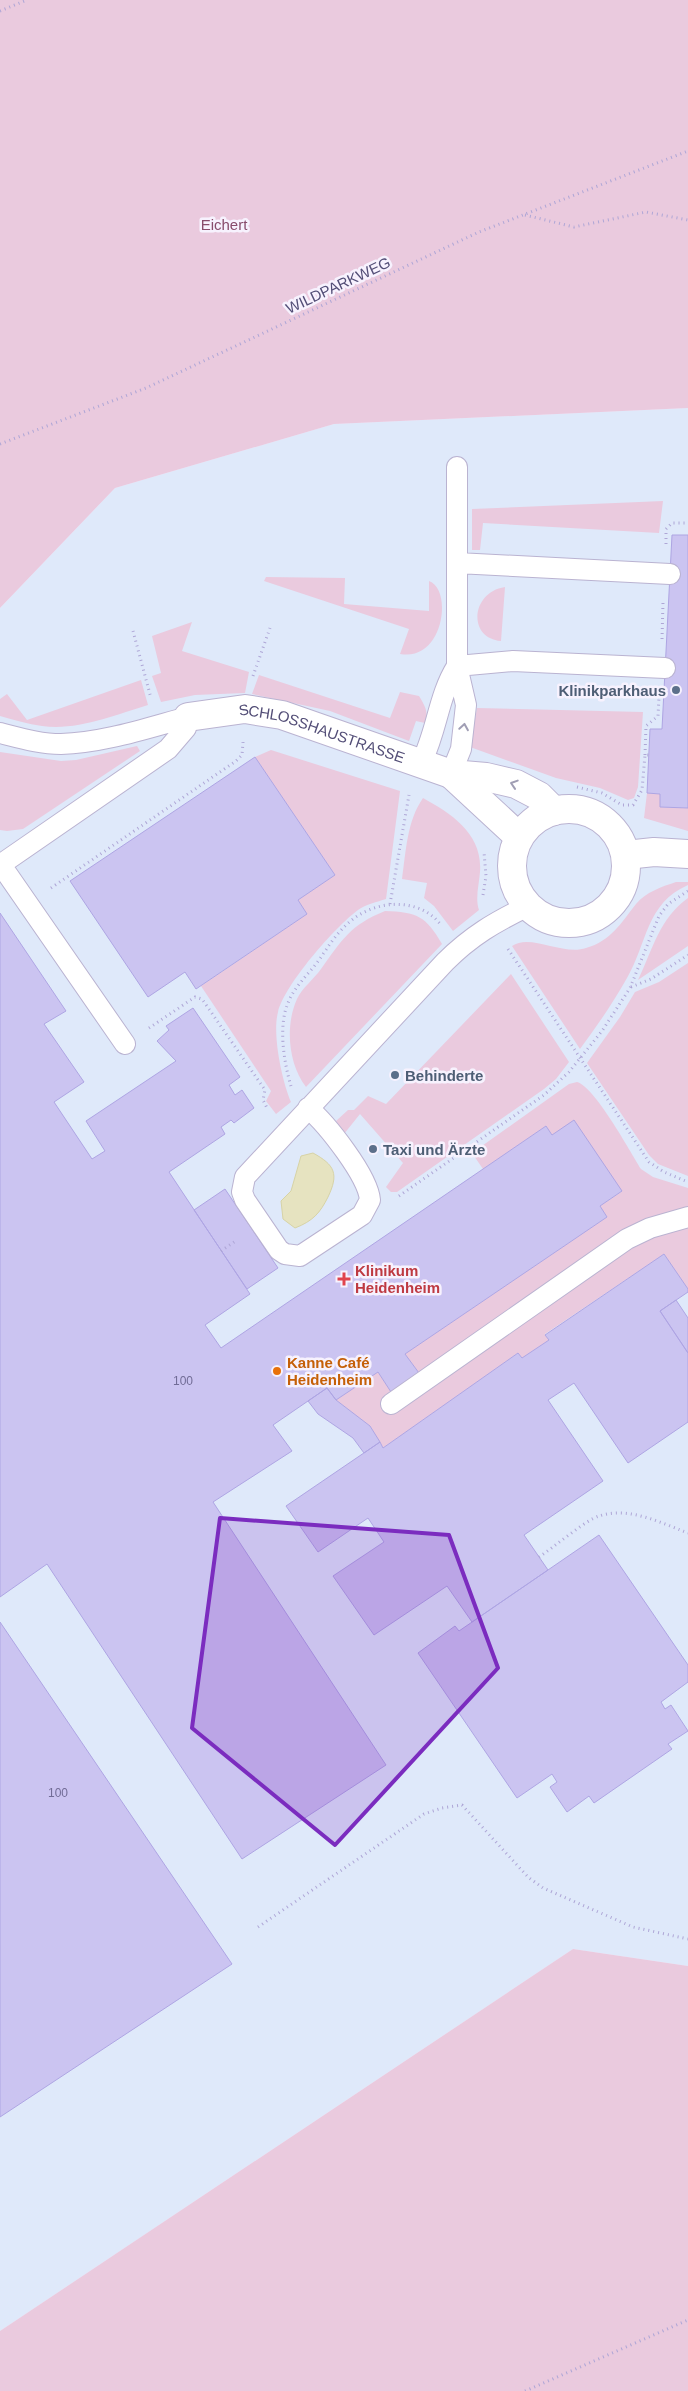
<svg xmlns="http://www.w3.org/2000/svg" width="688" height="2391" font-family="Helvetica,sans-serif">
<rect width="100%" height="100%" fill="#f2ecfc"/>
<path fill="#dfe9fa" d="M688 408V1966L573 1949 0 2331V608L115 488 334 424Z"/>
<path fill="#eacade" d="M0 0H688V408L334 424 115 488 0 608Z
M663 501 659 533 483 523 480 550H472V509Z
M266 577 345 578 344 604 429 611V581C453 589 444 662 400 654L409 629 264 581Z
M505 587 501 641C467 638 471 592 505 587Z
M192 622 182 651 249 672 245 693 195 695 161 702 152 676 161 673 152 636Z
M259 675 390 718 400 692 419 696C425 706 429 712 425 723L416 721 409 741 330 711 252 694Z
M141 680 148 705C115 715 77 731 42 726 28 724 14 720 0 716V699L7 694 27 720Z
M477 708 643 712 638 787 634 798 628 800 600 788 556 778 470 747Z
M137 746 140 751 23 829 7 831 0 830V752L61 761 76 760Z
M271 750 400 791 386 899C377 902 366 904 358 910 335 927 285 984 278 1012 272 1034 282 1081 291 1102L276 1114 266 1101 271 1091 201 986 307 914 298 900 335 875 255 757Z
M647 793 660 794V807L688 808V831L644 818Z
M423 798C452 814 483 834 480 872 479 885 475 898 479 910L453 931 434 906 424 898 427 883 402 879C406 851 407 821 423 798Z
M676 882H688V885C646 903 647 944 627 978 613 1003 597 1026 580 1049L512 946C530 933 563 956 586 948 611 941 621 923 636 904 646 892 661 887 676 882Z
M688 898V946L638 980C653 949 659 919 688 898Z
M385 911C417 912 426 916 442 944L306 1087C288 1064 285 1025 297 999 302 988 314 979 321 969 342 940 350 925 385 911Z
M688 963V1176L658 1164 649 1155 587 1063 620 1017 635 992 659 982Z
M511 974 569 1062 556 1079 544 1089 397 1192H391L386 1187 403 1163 360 1114 344 1134 336 1121 348 1110H354L368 1096 386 1104Z
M577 1082C594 1086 630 1151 641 1169L653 1177 688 1188V1289L664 1254 545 1334 549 1340 522 1358 518 1353 383 1448 370 1426 336 1400 378 1372 391 1392 419 1373 405 1354 607 1217 600 1206 621 1192 574 1121 552 1135 546 1126 483 1169 472 1153 569 1084Z
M573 1949 688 1966V2391H0V2331Z"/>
<path fill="#e6e3c0" stroke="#d7d3a6" d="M313 1153C335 1165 339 1174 328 1197 320 1213 313 1221 295 1228L283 1219 281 1201 291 1191 301 1156Z"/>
<path fill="#cbc4f1" stroke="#aea5e3" d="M672 535H688V808L660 807V794L647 793 650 729H662Z
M255 757 335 875 298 900 307 914 196 989 185 972 148 997 70 881Z
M0 913 66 1011 44 1024 84 1082 54 1102 92 1159 105 1151 86 1121 176 1061 157 1041 169 1030 166 1026 193 1008 240 1077 229 1085 235 1095 242 1090 254 1108 234 1123 231 1120 221 1127 225 1134 169 1172 250 1294 205 1325 221 1348 546 1126 552 1135 574 1120 622 1191 600 1206 607 1217 405 1354 419 1373 391 1392 378 1372 336 1400 327 1388 273 1425 292 1451 213 1502 386 1765 242 1859 47 1564 0 1597Z
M225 1189 278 1268 247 1289 194 1210Z
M664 1254 688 1289V1292L660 1311 688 1353V1422L628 1463 574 1383 548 1400 603 1481 524 1535 548 1570 472 1622 447 1586 374 1635 333 1576 384 1542 368 1518 318 1552 286 1506 380 1442 383 1448 518 1353 522 1358 549 1340 545 1335Z
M676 1300 688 1318V1353L660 1311Z
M327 1388 336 1400 370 1426 380 1442 364 1453 353 1438 318 1414 308 1401Z
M599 1535 688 1665V1682L661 1702 665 1709 671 1705 688 1731 668 1744 672 1749 594 1803 589 1796 567 1812 550 1787 557 1782 552 1774 517 1798 418 1653 455 1626 459 1631Z
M0 1622 232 1964 0 2117Z"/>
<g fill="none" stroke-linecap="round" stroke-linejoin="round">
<g stroke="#bab3d1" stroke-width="22">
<path id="lane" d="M457 563 670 574
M457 666 513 661 665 668
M0 733C20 738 40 744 61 744 103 743 147 728 188 717L186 728 168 749 0 865
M421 763C437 732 438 696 457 666
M451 774 461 749 466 705 457 666V467
M1 865 125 1044
M308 1108C327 1124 368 1176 370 1200L362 1215 300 1256 285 1254 279 1250 245 1200 242 1192 245 1177 445 962C471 936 495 922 528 906
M391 1404 627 1239 650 1228 688 1217"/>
</g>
<g stroke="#bab3d1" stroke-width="30">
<g id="street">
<path id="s1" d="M188 717 245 709 282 715 451 774 486 777 516 784 539 796 554 811"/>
<path d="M451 774 519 837"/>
<circle cx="569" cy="866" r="57"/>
<path d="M626 855 654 852 688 854"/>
</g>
</g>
<path stroke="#aea6d6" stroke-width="3" stroke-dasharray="1 4" stroke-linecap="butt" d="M0 11 27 0
M525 215 574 227 646 212 688 220
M0 444 146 388 479 232 688 151
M666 544V529L672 523H688
M133 631 151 698
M662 639 663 602
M253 676 270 628
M645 755 646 726 658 716 659 697
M577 787 602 793 622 805H633L642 790 645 755H649
M51 888 236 761 242 755 243 742
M483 895 486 876 484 852
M390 904 409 795
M508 949 649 1162 664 1172 688 1182
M631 987 651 979 688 955
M149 1028 195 997 202 999 265 1090 263 1100 268 1110
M291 1086C284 1063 278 1026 288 1003 294 987 308 975 319 960 330 944 341 926 359 915 385 899 422 900 441 925
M399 1196 544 1095 569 1072 602 1031 630 988 659 916 668 904 688 891
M221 1251 237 1240
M539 1557C553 1548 587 1519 599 1516 629 1506 661 1523 688 1533
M258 1927 424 1814 442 1808 462 1805 528 1877 543 1888 633 1927 688 1939
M525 2391 688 2320"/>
<use href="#lane" stroke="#fff" stroke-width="20"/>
<use href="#street" stroke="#fff" stroke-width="28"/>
</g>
<defs><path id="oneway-chevron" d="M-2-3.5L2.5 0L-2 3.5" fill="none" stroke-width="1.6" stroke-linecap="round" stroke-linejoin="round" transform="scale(1.25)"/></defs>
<g stroke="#a09eb4">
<use href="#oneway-chevron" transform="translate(464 727) rotate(-81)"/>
<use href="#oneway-chevron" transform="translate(514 784) rotate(-162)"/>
</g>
<path fill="#7b2cbf" fill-opacity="0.2" stroke="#7b2cbf" stroke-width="4" stroke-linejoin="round" d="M220 1518 449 1535 498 1668 335 1845 192 1728Z"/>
<g fill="#5c6f8a" stroke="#f7f2fe" stroke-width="2">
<circle cx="676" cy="690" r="5"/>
<circle cx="395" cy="1075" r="5"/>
<circle cx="373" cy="1149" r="5"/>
</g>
<path fill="#e0444e" stroke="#f7f2fe" stroke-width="2" d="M341.5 1271.5h5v5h5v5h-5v5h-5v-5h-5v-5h5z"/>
<circle fill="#e8710a" stroke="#f7f2fe" stroke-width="2" cx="277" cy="1371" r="5"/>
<g text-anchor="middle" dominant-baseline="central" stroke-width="5" stroke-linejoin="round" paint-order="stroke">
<g font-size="12" fill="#716c96">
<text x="183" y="1381">100</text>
<text x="58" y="1793">100</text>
</g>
<g font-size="15" fill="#884c6c" stroke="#f7f2fe">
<text x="224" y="224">Eichert</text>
</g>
<g font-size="15" fill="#534e77" stroke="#f7f2fe">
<text transform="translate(338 285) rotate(-25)">WILDPARKWEG</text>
<text stroke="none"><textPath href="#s1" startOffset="138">SCHLOSSHAUSTRASSE</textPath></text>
</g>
<g font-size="15" font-weight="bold" fill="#4e5e75" stroke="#f7f2fe" text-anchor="start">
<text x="666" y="690" text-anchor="end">Klinikparkhaus</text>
<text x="405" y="1075">Behinderte</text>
<text x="383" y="1149">Taxi und Ärzte</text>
</g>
<g font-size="15" font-weight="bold" fill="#be3a42" stroke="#f7f2fe" text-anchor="start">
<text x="355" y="1270">Klinikum<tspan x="355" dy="17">Heidenheim</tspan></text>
</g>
<g font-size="15" font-weight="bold" fill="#c56008" stroke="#f7f2fe" text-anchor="start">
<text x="287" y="1362">Kanne Café<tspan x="287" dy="17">Heidenheim</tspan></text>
</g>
</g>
</svg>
